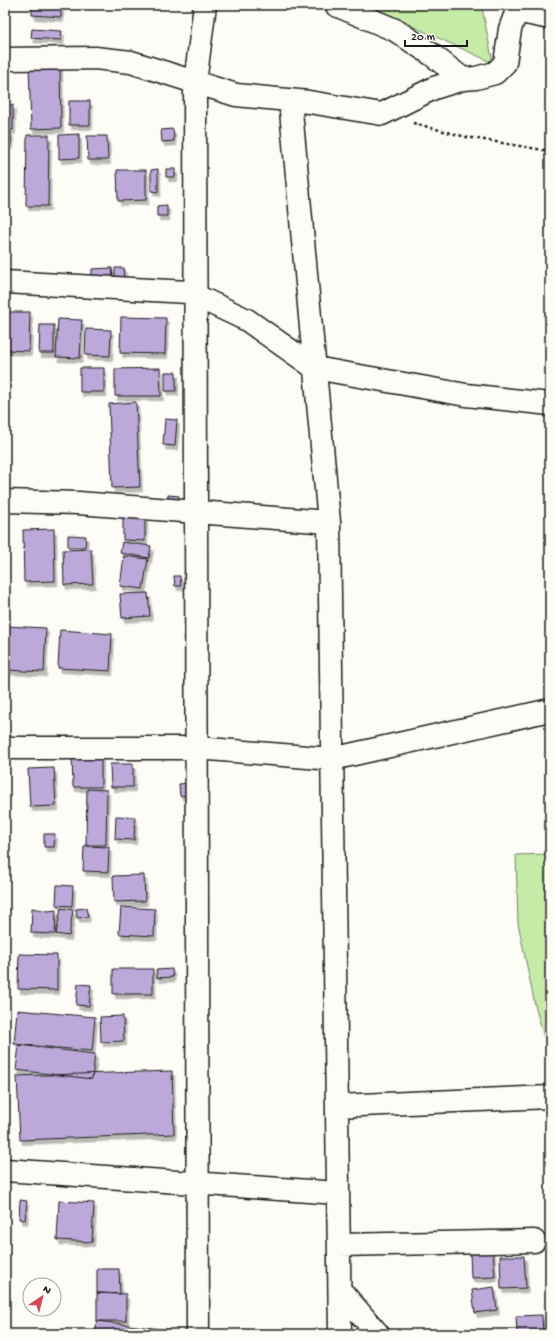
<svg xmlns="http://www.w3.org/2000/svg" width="555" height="1339" font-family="'Gochi Hand',sans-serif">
<defs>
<filter id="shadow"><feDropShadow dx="2.5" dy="4.5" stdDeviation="0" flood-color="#0004"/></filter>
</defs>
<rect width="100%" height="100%" fill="#fdfcf7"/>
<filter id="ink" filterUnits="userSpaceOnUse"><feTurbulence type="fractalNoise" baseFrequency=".025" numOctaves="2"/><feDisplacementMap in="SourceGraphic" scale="8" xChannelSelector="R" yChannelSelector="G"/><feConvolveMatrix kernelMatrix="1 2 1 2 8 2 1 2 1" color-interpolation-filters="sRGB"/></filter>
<g filter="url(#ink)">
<path fill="#c5eba6" stroke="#708461" d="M366 5H502L482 8 493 63Z
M550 854V1059L535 1005 518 923 516 855Z"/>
<path fill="#bda9d9" stroke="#1c1c1c" filter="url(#shadow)" d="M32 6 61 7V17L32 15Z
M32 29 62 31 61 40 31 38Z
M29 64H60L61 128 31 129Z
M69 101H90V125H69Z
M5 105H13V130L5 129Z
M173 129 174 141 162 142 161 130Z
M5 132H11V144H5Z
M79 134V158L59 159V135Z
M27 135H49L48 206H26Z
M87 136H107L108 160H88Z
M158 169V192L151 191V170Z
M166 169H175V177H166Z
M117 170H146V200L118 201Z
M167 205V216H157V206Z
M112 268 113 278H92V269Z
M115 268H124L123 284H115Z
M5 312H30L29 351 5 350Z
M121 317 166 318 165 354 120 353Z
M58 319 82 320 80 358 56 357Z
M40 325H54V353H39Z
M86 329 111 330 110 356 85 355Z
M80 368H104V392H80Z
M160 368 161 396H115V369Z
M165 372H176V391H165Z
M136 402 140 487 112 488 109 404Z
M165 419 177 420 175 446 163 445Z
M168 495 179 496 178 506 168 505Z
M123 517 145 518V541L123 540Z
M54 529 55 581 24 582 23 530Z
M68 535 86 536 85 547H68Z
M122 542 151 546 149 558 120 553Z
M91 549 93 584 64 585 63 550Z
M124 556 148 559 143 589 120 586Z
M174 576H180L181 586H175Z
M148 593 150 616 122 618 120 594Z
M5 626 46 628 44 672 5 670Z
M60 630 112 634 110 671 58 668Z
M72 755H101V787H73Z
M110 764H133V787H111Z
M54 768 56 806 30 807 28 769Z
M188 783 189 795 180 796 179 784Z
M87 789 107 790 106 845H86Z
M116 816 135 817 134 840 115 839Z
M44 834H55L54 847H44Z
M84 846 109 847 108 872 83 871Z
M144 875 145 901 114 902 113 876Z
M57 885 73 886 72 906 56 905Z
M121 907 155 909 154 936 119 934Z
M32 908 48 911 56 910 55 934 31 933Z
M61 908 73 910 69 936 56 934Z
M86 908 88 917 77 918 76 909Z
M19 954 57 955V990L18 989Z
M113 969H153V994H113Z
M172 969 173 977 157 978 156 970Z
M78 984 91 985 89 1006 76 1005Z
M17 1010 95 1017 92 1051 14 1044Z
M123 1016 124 1041 101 1042 100 1017Z
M19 1045 95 1054 92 1079 16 1070Z
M172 1071 174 1134 20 1140 17 1076Z
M20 1200 27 1201 25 1220 19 1219Z
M59 1201 94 1203 92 1242 57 1240Z
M493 1252 495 1277 471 1278 470 1253Z
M500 1256H524L526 1288 501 1289Z
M97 1269H119L120 1294 97 1293Z
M494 1287 497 1310 475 1313 472 1290Z
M97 1293 126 1294V1321H97Z
M542 1315 543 1334H517L516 1316Z
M97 1321 169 1330V1334H95Z"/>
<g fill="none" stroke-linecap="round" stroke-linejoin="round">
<g stroke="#1c1c1c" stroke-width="25">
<path id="minor" d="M336 5 395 30 431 54 463 79
M516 11 550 18
M5 59 95 58 131 62 236 95 309 102 382 114 434 88 463 79 476 78 495 73 505 63 510 29 519 5
M290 100 329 522 340 1334
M5 282 188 292 247 320 315 368 466 395 550 404
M5 501 78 503 329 522
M5 748H197L332 759 550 710
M337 1106 550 1097
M5 1170 338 1193
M339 1245 534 1241
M340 1290 378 1334
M198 1334 195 83 205 5"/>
</g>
<path stroke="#1c1c1c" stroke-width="2.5" stroke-dasharray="3 3" stroke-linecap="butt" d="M413 123 466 137 550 151"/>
<use href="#minor" stroke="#fdfcf7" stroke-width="22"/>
</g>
</g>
<rect width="555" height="1339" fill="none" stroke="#fdfcf7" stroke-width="20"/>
<rect x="10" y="10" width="535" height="1319" fill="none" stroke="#1c1c1c" stroke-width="1.5" filter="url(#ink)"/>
<g transform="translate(42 1297) rotate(35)"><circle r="19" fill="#fdfcf7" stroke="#a3a29f"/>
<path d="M0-3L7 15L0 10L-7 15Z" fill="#d1495b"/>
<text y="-6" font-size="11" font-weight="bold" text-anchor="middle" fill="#1c1c1c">N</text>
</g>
<path d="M405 40v6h62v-6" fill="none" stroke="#1c1c1c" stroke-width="2"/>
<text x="411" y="40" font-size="12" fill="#1c1c1c" stroke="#fdfcf7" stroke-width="3" paint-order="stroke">20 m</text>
</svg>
